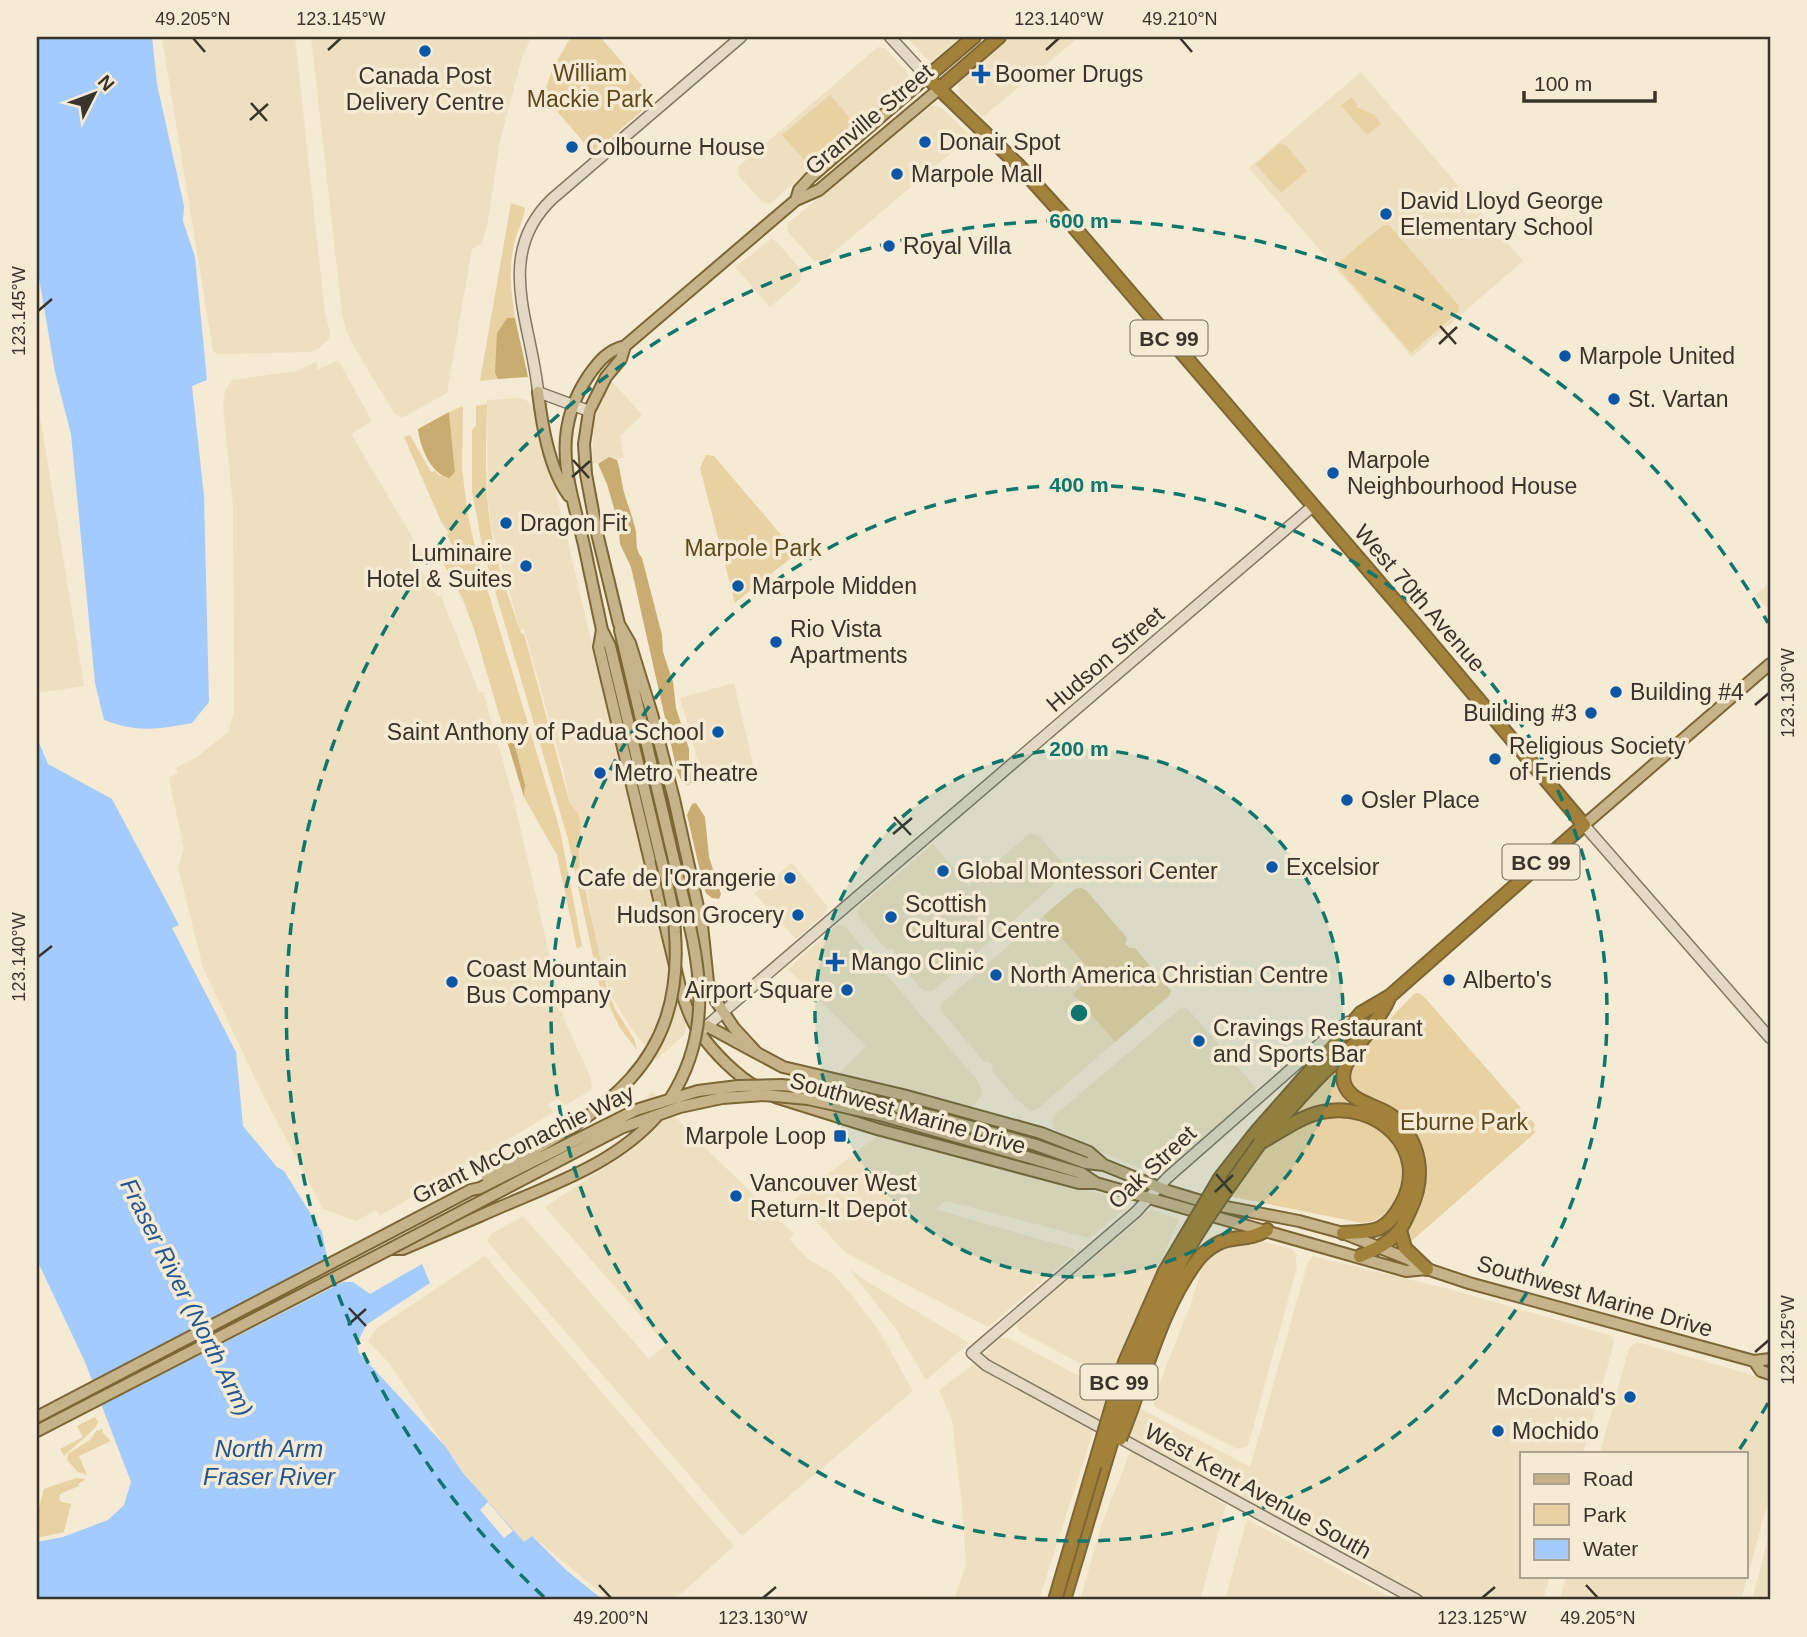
<svg xmlns="http://www.w3.org/2000/svg" width="1807" height="1637" font-family="Arial,sans-serif">
<rect width="100%" height="100%" fill="#f5ead3"/>
<path fill="#eedfc1" d="M162 37H295L325 313 330 333 329 339 318 349 310 352 219 354 213 351Z
M311 37H532L522 57 500 141 487 227 481 244 472 249 447 393 402 418 394 413 356 350 346 330 342 314Z
M906 37H961L931 61 926 58Z
M1008 37H1079L983 117 960 95 958 84Z
M878 47 885 48 906 71 909 77 907 84 770 204 762 202 739 176 738 167Z
M1361 72 1523 261 1412 357 1249 168Z
M932 105 942 108 971 136 821 263 818 260 814 261 788 232 787 224Z
M771 239 776 241 802 271 800 277 802 280 770 307 735 267Z
M338 360 372 421 351 434 423 555 418 564 437 596H441L479 692H483L514 800 564 1019 590 1076 592 1086 591 1090 566 1105 557 1099 552 1102 548 1105 554 1112 380 1216 376 1210 356 1221 323 1209 262 1093 203 968 178 867 184 850 169 778 178 772 176 768 197 757 228 732 234 713 233 506 223 406 225 391 232 380 297 371 316 362 318 370Z
M612 381 642 415 620 436 624 458 592 464 594 422 602 399Z
M37 397 84 686 37 693Z
M520 398 526 400 532 406 538 416 667 961 678 1001 687 1022 685 1034 656 1060 631 1028 611 995 602 969 563 769 524 629 520 630 491 526 488 499 487 400Z
M1770 582V611L1756 595Z
M734 683 754 769 750 774 707 784 703 780 680 698Z
M1030 833 1038 835 1064 864 1066 874 933 991H925L921 988 893 957 896 953 892 948 886 949 859 917 857 911 861 905 933 844 969 886Z
M792 863 828 907 826 913 796 939 754 893Z
M1043 916 1094 975 1073 994 1115 1042 1036 1110 1031 1111 1018 1101 992 1071 993 1066 989 1062H984L940 1009 942 1003Z
M837 925H842L847 929 977 1080 982 1090 981 1096 975 1104 970 1107 960 1106 839 1073 866 1046 788 969Z
M1182 1007 1188 1009 1255 1087V1095L1159 1176 1096 1150 1054 1129 1052 1121 1055 1115Z
M651 1091 691 1134 794 1234 789 1239 808 1259 832 1273 851 1294 879 1331 913 1391 743 1535 740 1534 487 1241 491 1234 523 1216 649 1359 666 1345 545 1207 625 1154Z
M880 1134 1124 1200 1127 1207 1090 1238 946 1201 935 1209 1074 1249V1254L988 1327 846 1253 795 1199Z
M1151 1209 1179 1219 1110 1379 1019 1331 1017 1326 1019 1322Z
M1253 1239 1292 1249 1295 1253 1297 1267 1248 1446 1237 1449 1155 1407 1153 1400 1191 1303 1204 1261 1214 1249Z
M485 1256 734 1546 683 1592 669 1600H610L532 1536 524 1542 463 1473 390 1364 368 1341 377 1328Z
M1313 1256 1453 1290 1609 1335 1613 1338 1614 1343 1583 1453H1522V1576H1550L1543 1600H1426L989 1361 985 1354 989 1348 1000 1338H1008L1250 1467 1308 1262Z
M849 1269 871 1284 969 1343 926 1380 896 1329Z
M1637 1342 1770 1380V1494L1741 1600H1560L1566 1576H1746V1453H1600L1629 1348Z
M974 1364 1094 1429 1039 1600H954L966 1564 962 1505 952 1420 939 1390Z
M1131 1450 1226 1505 1200 1600H1080L1102 1523Z
M1247 1519 1384 1594 1396 1600H1225Z
M1770 1531V1600H1752Z"/>
<path fill="#e8d1a3" d="M571 37H600L653 98V104L649 108 643 110 593 153 543 95 553 68Z
M830 95 854 123 807 163 782 135Z
M1351 97 1358 105 1356 107 1375 115 1381 124 1367 135 1341 106Z
M1279 144 1286 145 1307 171 1281 193 1256 164Z
M511 203 525 208C524 220 518 229 515 240 508 266 511 292 515 318H507L495 373 498 379 480 381Z
M1383 225H1389L1459 306 1458 312 1411 353 1336 265Z
M487 404C486 446 484 487 491 529 496 563 509 599 521 633L524 634 570 804 578 813 581 827 578 839 580 865 606 985 615 1009 634 1039 637 1050 620 1028 599 984 568 839 483 550 472 491V430L476 425V406Z
M463 406 462 469 468 516 477 555 560 830 582 946 577 949 557 855 524 797 525 785 514 741 503 728 474 629 463 600 440 557 454 550 447 535 449 533 441 521 404 437 410 435 431 472 435 471 440 476 455 472 449 412Z
M706 455 714 456 794 550 792 557 735 603 700 468Z
M1081 888 1086 890 1127 938 1125 944 1130 948H1135L1171 991 1169 996 1115 1042 1073 994 1094 975 1043 916 1075 889Z
M1415 993H1419L1426 999 1535 1124 1533 1130 1536 1132 1407 1245 1405 1233 1426 1186 1419 1149 1359 1094 1349 1083V1068L1380 1029Z
M1338 1063 1358 1104 1357 1108 1293 1117 1301 1103Z
M1338 1115C1344 1115 1353 1114 1359 1117 1384 1125 1409 1150 1405 1178 1404 1187 1399 1196 1396 1204H1393C1385 1215 1376 1222 1362 1223L1228 1196C1247 1171 1269 1136 1300 1124 1312 1120 1325 1118 1338 1115Z
M95 1417 98 1422 95 1428 64 1456 60 1449 83 1437 77 1426Z
M102 1428 103 1433 111 1441 79 1456 87 1475 78 1472 67 1460 68 1454 90 1440 97 1430 99 1431Z
M76 1478 86 1479 78 1484 79 1486 60 1494 59 1498 61 1502 71 1504 64 1532 37 1538 40 1532 37 1529V1515L44 1489Z"/>
<path fill="#c9ac71" d="M507 318H515L528 377 498 379 495 373 497 333Z
M449 412 455 472 449 478C430 473 420 447 418 429Z
M609 457 617 460C620 469 621 478 623 488 626 502 633 516 636 532 637 543 635 549 642 558L662 635 663 652 673 682 676 708 689 749V769L695 780 688 785 682 782 677 771 631 567 620 544 618 522 607 484 598 464Z
M503 728 514 741 525 785 524 797Z
M696 803 705 817 709 857 721 894 719 899 712 898 706 893 703 886 704 880 699 867 687 815 692 804Z"/>
<path fill="#a3cbfe" d="M37 37H152L157 84 184 206 183 221 195 257 207 380 192 386 204 496 209 702 192 723C158 729 138 733 104 720L95 683 71 434 55 372 37 266Z
M37 738 48 764 112 799 179 925 172 928 236 1052 243 1126 277 1167 284 1171 322 1232 330 1272 340 1282H353L370 1294 422 1264 430 1283 366 1325 357 1344 359 1353 445 1446 463 1473 524 1542 532 1536 566 1570 603 1600H37V1542L63 1537 108 1520 124 1505 131 1482 85 1362 37 1260Z"/>
<path fill="#f5ead3" d="M331 1256 333 1271 347 1280 98 1407 88 1383Z
M488 1502 513 1531 504 1538 480 1510Z"/>
<g fill="none" stroke-linecap="round" stroke-linejoin="round">
<g stroke="#817763" stroke-width="13">
<path id="secondary" d="M890 37 927 77
M589 411 538 392C532 324 493 256 552 199L741 37
M1584 825 1770 1038
M1348 1022 1323 1041 1167 1178 1136 1212 972 1353 986 1365 1417 1600
M702 1030 1313 506"/>
</g>
<g stroke="#7d6635" stroke-width="14">
<path id="primary" d="M796 200 799 190 810 178 927 77
M625 346 621 359 606 377 589 411 584 444 586 474 597 533 619 624 630 643 652 714 674 799 702 925 708 982 716 1001 734 1028 757 1053 783 1067 903 1095 1041 1133 1089 1152 1104 1165 1168 1191 1211 1204 1299 1221 1343 1233 1408 1259 1427 1269 1469 1283 1754 1361 1770 1359
M538 392C542 425 549 469 569 496
M602 630 610 646 661 859
M620 630 673 856
M1584 825 1770 664
M707 1026 755 1052
M758 1088C737 1076 714 1053 700 1033 690 1020 685 1002 680 987L599 647 602 630C596 602 590 573 584 545 569 482 549 434 589 375 599 361 608 350 625 346L796 200 819 190 939 89
M775 1097 877 1129 1079 1183H1096L1406 1271 1427 1269
M1036 1145 1086 1163 1104 1165
M1031 1158 1081 1173 1096 1183
M1754 1361 1761 1371 1770 1374
M37 1417 471 1190
M37 1431 390 1249H403L480 1216"/>
</g>
<g stroke="#7d6635" stroke-width="16">
<path id="highway" d="M974 37 927 77 1017 164 1067 219 1414 623 1584 825 1390 996 1361 1013 1257 1131 1220 1178
M939 89 999 37
M1267 1135C1285 1114 1303 1093 1322 1074 1348 1049 1376 1030 1390 996
M1260 1143C1280 1132 1299 1117 1322 1112 1377 1100 1432 1150 1401 1205 1396 1214 1390 1223 1380 1228 1369 1233 1355 1232 1343 1233
M1400 1230 1405 1248 1427 1269
M1360 1256C1373 1250 1388 1244 1397 1233 1403 1227 1406 1218 1410 1210 1426 1177 1421 1141 1392 1116 1378 1105 1350 1103 1344 1083 1339 1065 1359 1045 1369 1031
M1200 1257C1228 1229 1241 1245 1267 1230
M1064 1600 1105 1463"/>
</g>
<use href="#secondary" stroke="#e3d9c4" stroke-width="10"/>
<use href="#primary" stroke="#c7b389" stroke-width="10"/>
<use href="#highway" stroke="#a2813a" stroke-width="12"/>
<g stroke="#7d6635" stroke-width="14" stroke-linecap="butt">
<path id="primary-bridge" d="M670 1099C722 1018 693 942 673 856
M487 1177C592 1117 685 1074 675 933 674 908 667 883 661 859
M471 1190 480 1188 636 1110 698 1091 738 1086 782 1085 828 1090 937 1117 1036 1145
M480 1216C541 1188 612 1168 658 1115
M390 1249 621 1128 680 1107 722 1098 764 1095 808 1099 880 1115 1031 1158"/>
</g>
<g stroke="#7d6635" stroke-width="16" stroke-linecap="butt">
<path id="highway-bridge" d="M1120 1439C1145 1379 1159 1309 1200 1257
M1105 1463C1124 1400 1143 1337 1173 1277 1196 1230 1229 1187 1260 1143
M1055 1600 1125 1362 1165 1271 1220 1178"/>
</g>
<use href="#primary-bridge" stroke="#c7b389" stroke-width="10"/>
<use href="#highway-bridge" stroke="#a2813a" stroke-width="12"/>
</g>
<path fill="none" stroke="#39342b" stroke-width="2.5" d="M193 38 205 52M1180 38 1192 52M328 50 341 38M1046 50 1059 38M251 103 267 121M250 120 268 104M38 311 52 299M1440 326 1456 344M1439 344 1457 327M573 460 589 478M572 477 590 461M1755 705 1769 693M894 817 911 835M893 834 912 818M38 957 52 946M1216 1174 1232 1193M1215 1192 1233 1175M349 1308 366 1326M348 1325 366 1309M1755 1352 1769 1340M599 1585 611 1598M1586 1585 1598 1598M763 1598 776 1587M1482 1598 1495 1587"/>
<circle cx="1079" cy="1013" r="264" fill="#0f766e" fill-opacity=".12"/>
<g fill="none" stroke="#0f766e" stroke-width="3.5" stroke-dasharray="12 9">
<circle cx="1079" cy="1013" r="264"/>
<circle cx="1079" cy="1013" r="528"/>
<path d="M1768 1403A792 792 0 0 1 1739 1450M544 1597A792 792 0 1 1 1768 623"/>
</g>
<g fill="#0b57a6" stroke="#f5ead3" stroke-width="2.5">
<circle cx="425" cy="51" r="7"/>
<path d="M977.5 63.5h7v7h7v7h-7v7h-7v-7h-7v-7h7z"/>
<circle cx="925" cy="142" r="7"/>
<circle cx="572" cy="147" r="7"/>
<circle cx="897" cy="174" r="7"/>
<circle cx="1386" cy="214" r="7"/>
<circle cx="889" cy="246" r="7"/>
<circle cx="1565" cy="356" r="7"/>
<circle cx="1614" cy="399" r="7"/>
<circle cx="1333" cy="473" r="7"/>
<circle cx="506" cy="523" r="7"/>
<circle cx="526" cy="566" r="7"/>
<circle cx="738" cy="586" r="7"/>
<circle cx="776" cy="642" r="7"/>
<circle cx="1616" cy="692" r="7"/>
<circle cx="1591" cy="713" r="7"/>
<circle cx="718" cy="732" r="7"/>
<circle cx="1495" cy="759" r="7"/>
<circle cx="600" cy="773" r="7"/>
<circle cx="1347" cy="800" r="7"/>
<circle cx="1272" cy="867" r="7"/>
<circle cx="943" cy="871" r="7"/>
<circle cx="790" cy="878" r="7"/>
<circle cx="798" cy="915" r="7"/>
<circle cx="891" cy="917" r="7"/>
<path d="M831.5 951.5h7v7h7v7h-7v7h-7v-7h-7v-7h7z"/>
<circle cx="996" cy="975" r="7"/>
<circle cx="1449" cy="980" r="7"/>
<circle cx="452" cy="982" r="7"/>
<circle cx="847" cy="990" r="7"/>
<circle cx="1199" cy="1041" r="7"/>
<rect x="833" y="1129" width="14" height="14" rx="3.5"/>
<circle cx="736" cy="1196" r="7"/>
<circle cx="1630" cy="1397" r="7"/>
<circle cx="1498" cy="1431" r="7"/>
</g>
<g text-anchor="middle" dominant-baseline="central" stroke-width="7" stroke-linejoin="round" paint-order="stroke">
<g fill="#f5ead3" stroke="#716b5d" stroke-width="2">
<rect x="1130.5" y="320.5" width="77" height="35" rx="5"/>
<rect x="1502.5" y="844.5" width="77" height="35" rx="5"/>
<rect x="1080.5" y="1364.5" width="77" height="35" rx="5"/>
</g>
<g font-size="21" font-weight="bold" fill="#39342b">
<text x="1169" y="338">BC 99</text>
<text x="1541" y="862">BC 99</text>
<text x="1119" y="1382">BC 99</text>
</g>
<g font-size="23" fill="#5d491b" stroke="#f5ead3">
<text x="590" y="73">William<tspan x="590" dy="26">Mackie Park</tspan></text>
<text x="753" y="548">Marpole Park</text>
<text x="1464" y="1122">Eburne Park</text>
</g>
<g font-size="23" fill="#39342b" stroke="#f5ead3" text-anchor="start">
<text x="995" y="74">Boomer Drugs</text>
<text x="425" y="76" text-anchor="middle">Canada Post<tspan x="425" dy="26">Delivery Centre</tspan></text>
<text x="939" y="142">Donair Spot</text>
<text x="586" y="147">Colbourne House</text>
<text x="911" y="174">Marpole Mall</text>
<text x="1400" y="201">David Lloyd George<tspan x="1400" dy="26">Elementary School</tspan></text>
<text x="903" y="246">Royal Villa</text>
<text x="1579" y="356">Marpole United</text>
<text x="1628" y="399">St. Vartan</text>
<text x="1347" y="460">Marpole<tspan x="1347" dy="26">Neighbourhood House</tspan></text>
<text x="520" y="523">Dragon Fit</text>
<text x="512" y="553" text-anchor="end">Luminaire<tspan x="512" dy="26">Hotel &amp; Suites</tspan></text>
<text x="752" y="586">Marpole Midden</text>
<text x="790" y="629">Rio Vista<tspan x="790" dy="26">Apartments</tspan></text>
<text x="1630" y="692">Building #4</text>
<text x="1577" y="713" text-anchor="end">Building #3</text>
<text x="704" y="732" text-anchor="end">Saint Anthony of Padua School</text>
<text x="1509" y="746">Religious Society<tspan x="1509" dy="26">of Friends</tspan></text>
<text x="614" y="773">Metro Theatre</text>
<text x="1361" y="800">Osler Place</text>
<text x="1286" y="867">Excelsior</text>
<text x="957" y="871">Global Montessori Center</text>
<text x="776" y="878" text-anchor="end">Cafe de l'Orangerie</text>
<text x="905" y="904">Scottish<tspan x="905" dy="26">Cultural Centre</tspan></text>
<text x="784" y="915" text-anchor="end">Hudson Grocery</text>
<text x="851" y="962">Mango Clinic</text>
<text x="466" y="969">Coast Mountain<tspan x="466" dy="26">Bus Company</tspan></text>
<text x="1010" y="975">North America Christian Centre</text>
<text x="1463" y="980">Alberto's</text>
<text x="833" y="990" text-anchor="end">Airport Square</text>
<text x="1213" y="1028">Cravings Restaurant<tspan x="1213" dy="26">and Sports Bar</tspan></text>
<text x="826" y="1136" text-anchor="end">Marpole Loop</text>
<text x="750" y="1183">Vancouver West<tspan x="750" dy="26">Return-It Depot</tspan></text>
<text x="1616" y="1397" text-anchor="end">McDonald's</text>
<text x="1512" y="1431">Mochido</text>
</g>
<g font-size="23" fill="#39342b" stroke="#f5ead3">
<text transform="translate(869 119) rotate(-40)">Granville Street</text>
<text transform="translate(1420 598) rotate(49)">West 70th Avenue</text>
<text transform="translate(1105 659) rotate(-41)">Hudson Street</text>
<text transform="translate(908 1113) rotate(16)">Southwest Marine Drive</text>
<text transform="translate(523 1144) rotate(-26)">Grant McConachie Way</text>
<text transform="translate(1152 1167) rotate(-43)">Oak Street</text>
<text transform="translate(1595 1296) rotate(16)">Southwest Marine Drive</text>
<text transform="translate(1258 1491) rotate(29)">West Kent Avenue South</text>
</g>
<g font-size="24" font-style="italic" fill="#225592" stroke="#f5ead3">
<text transform="translate(187 1297) rotate(63)">Fraser River (North Arm)</text>
<text x="269" y="1448">North Arm<tspan x="269" dy="28">Fraser River</tspan></text>
</g>
</g>
<circle cx="1079" cy="1013" r="10" fill="#0f766e" stroke="#f5ead3" stroke-width="3.5"/>
<g font-size="21" text-anchor="middle" font-weight="bold" fill="#0f766e" stroke="#f5ead3" stroke-width="7" stroke-linejoin="round" paint-order="stroke">
<text x="1079" y="228">600 m</text>
<text x="1079" y="492">400 m</text>
<text x="1079" y="756">200 m</text>
</g>
<rect width="1807" height="1637" fill="none" stroke="#f5ead3" stroke-width="77"/>
<rect x="1520" y="1452" width="228" height="126" fill="#f5ead3" stroke="#aaa190" stroke-width="2"/>
<rect x="1534" y="1474" width="35" height="10" fill="#c7b389" stroke="#aaa190" stroke-width="2"/>
<text x="1583" y="1486" font-size="21" fill="#39342b">Road</text>
<rect x="1534" y="1504" width="35" height="21" fill="#e8d1a3" stroke="#aaa190" stroke-width="2"/>
<text x="1583" y="1522" font-size="21" fill="#39342b">Park</text>
<rect x="1534" y="1539" width="35" height="21" fill="#a3cbfe" stroke="#aaa190" stroke-width="2"/>
<text x="1583" y="1556" font-size="21" fill="#39342b">Water</text>
<g transform="translate(94 94) rotate(48)" stroke="#f5ead3" stroke-width="5" paint-order="stroke">
<path d="M0-5L12 26L0 18L-12 26Z" fill="#39342b"/>
<text y="-10" font-size="19" font-weight="bold" text-anchor="middle" fill="#39342b">N</text>
</g>
<path d="M1524 91v10h131v-10" fill="none" stroke="#39342b" stroke-width="3.5"/>
<text x="1534" y="91" font-size="21" fill="#39342b" stroke="#f5ead3" stroke-width="5" paint-order="stroke">100 m</text>
<rect x="38" y="38" width="1731" height="1560" fill="none" stroke="#39342b" stroke-width="2.5"/>
<g font-size="18" text-anchor="middle" fill="#39342b">
<text x="193" y="25">49.205°N</text>
<text x="341" y="25">123.145°W</text>
<text x="1059" y="25">123.140°W</text>
<text x="1180" y="25">49.210°N</text>
<text transform="translate(19 311) rotate(-90)" y="6">123.145°W</text>
<text transform="translate(1788 693) rotate(-90)" y="6">123.130°W</text>
<text transform="translate(19 957) rotate(-90)" y="6">123.140°W</text>
<text transform="translate(1788 1340) rotate(-90)" y="6">123.125°W</text>
<text x="611" y="1624">49.200°N</text>
<text x="763" y="1624">123.130°W</text>
<text x="1482" y="1624">123.125°W</text>
<text x="1598" y="1624">49.205°N</text>
</g>
</svg>
